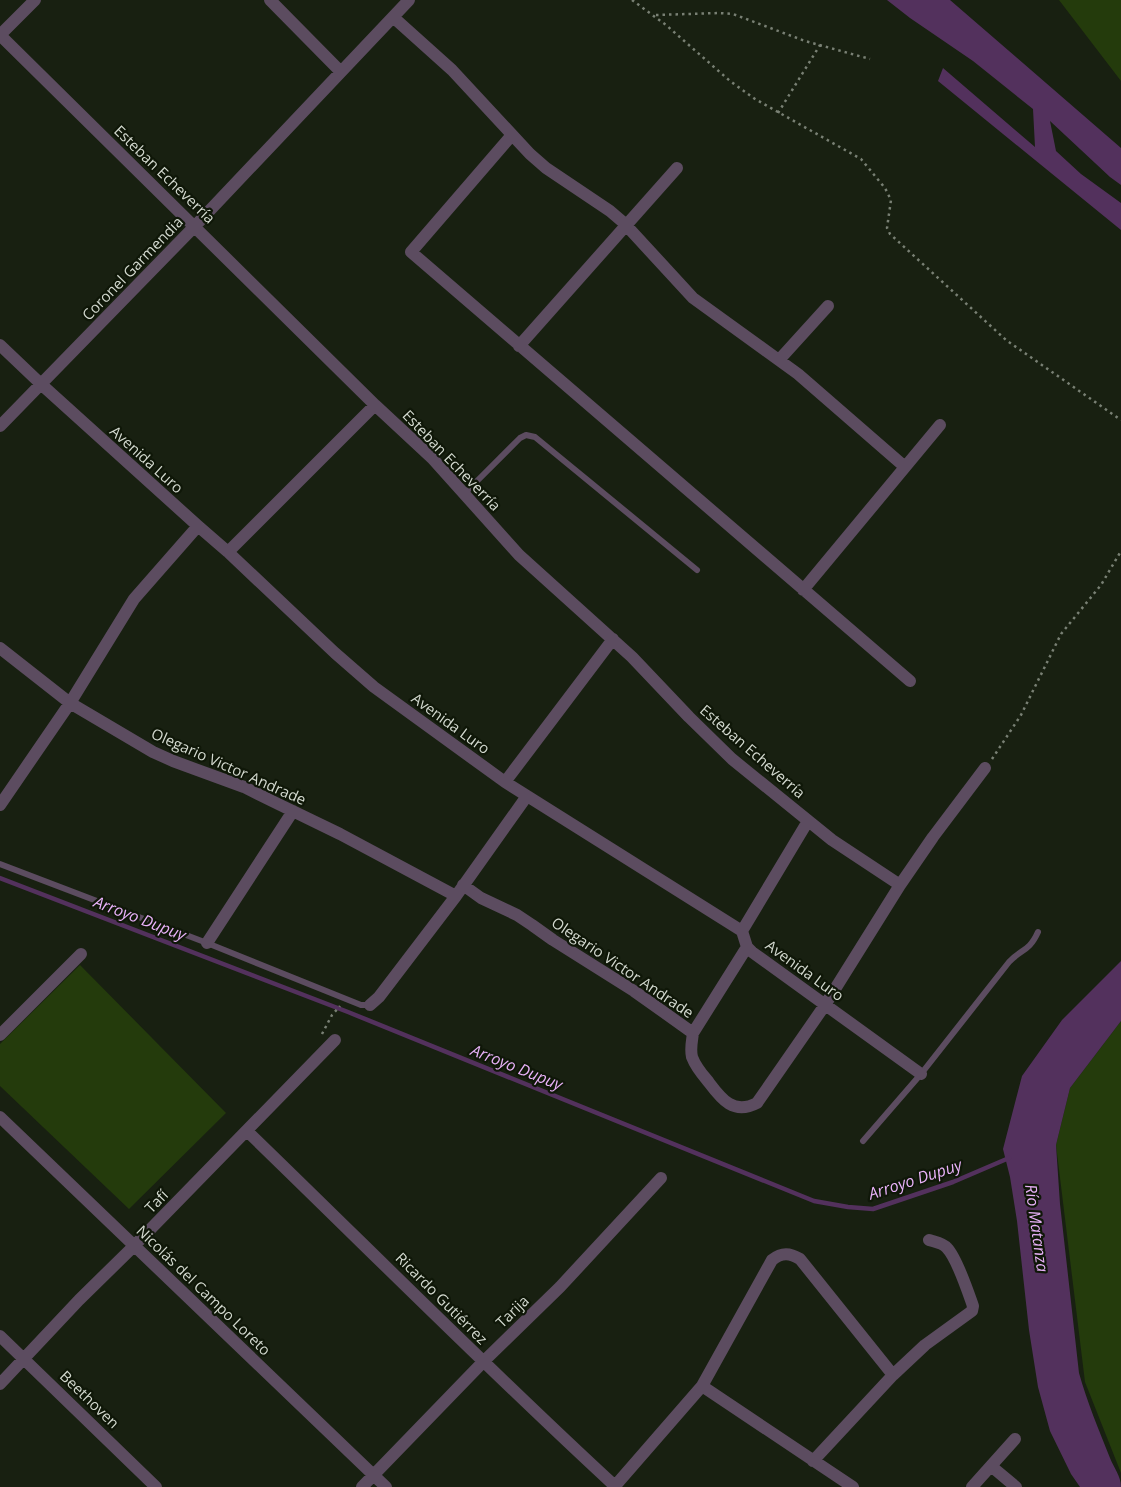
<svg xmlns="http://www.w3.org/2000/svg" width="1121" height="1487" font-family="'Open Sans',sans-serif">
<rect width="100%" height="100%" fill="#182011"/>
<path fill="#243b0c" d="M1059 0H1121V81Z
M80 965 226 1113 129 1209 0 1086V1044Z
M1121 1021V1473L1085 1382 1056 1145 1070 1088Z"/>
<path fill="#53315d" d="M887 0H950L1121 148V185L1110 177 1050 121 1056 151 1081 174 1121 203V230L938 81 943 68 1035 147 1033 109 973 61 910 18Z
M1121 961V1021L1070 1088 1056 1145 1060 1204 1079 1373C1087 1402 1099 1430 1110 1458 1114 1468 1121 1476 1121 1487H1080L1071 1474 1050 1431 1038 1387 1029 1330 1017 1221 1010 1177 1003 1149 1022 1076 1062 1020Z"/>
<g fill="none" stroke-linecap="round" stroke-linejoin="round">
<path stroke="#53315d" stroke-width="4.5" d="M0 878 348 1012 814 1201 848 1207 873 1209 953 1182 1009 1158"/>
<path stroke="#798074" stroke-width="2.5" stroke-dasharray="2.5 4" stroke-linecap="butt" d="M632 0 666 25 730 81 755 99 861 159 885 188 891 200 887 228 890 234 1006 340 1121 420
M656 15 719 13 733 14 805 41 870 59
M778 113 820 45
M992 759 1021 715 1061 634 1101 585 1121 551
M322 1034 332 1015 340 1006"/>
<path stroke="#5c4c60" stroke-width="6" d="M464 494 520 438 526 435 535 437 697 570
M0 864 207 943 361 1005H370
M863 1141 921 1074 1009 962C1021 949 1029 952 1038 932"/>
<path stroke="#5c4c60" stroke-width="12" d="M270 0 340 71
M393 17 452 70 530 154 546 168 610 211 624 223 693 298 798 374 905 467
M0 35 375 405 432 458 519 555 632 657 689 717 732 759 832 840 900 885
M0 35 35 0
M512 135 411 252 910 681
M0 345 42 385 198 526 228 552 335 653 374 687 505 782 742 931 747 947 752 952 921 1074
M519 346 677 168
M779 360 828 306
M0 426 195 226 409 0
M228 552 375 405
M803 590 940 425
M0 648 70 703 153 752 173 761 244 787 272 801 340 834 456 896
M505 782 613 639
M0 805 70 703 134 599 198 526
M463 885 481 898 517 915 532 925 553 940 634 991 693 1033C692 1041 690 1049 692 1057 695 1065 701 1073 707 1080 720 1097 732 1116 757 1103L825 1005 900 885 933 837 985 768
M742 931 808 821
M207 943 293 811
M370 1005 379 997 456 896 527 796
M693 1033 747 947
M0 1035 81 954
M0 1117 386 1487
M247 1131C370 1250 490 1371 616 1487
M0 1336 156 1487
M0 1384 79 1300 134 1246 335 1040
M702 1386 853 1487
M813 1461 893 1375 925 1345 972 1311 973 1306C968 1292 957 1258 947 1248 943 1243 935 1242 929 1240
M991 1466 1016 1487
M615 1486 702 1386 772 1260C782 1252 790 1253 800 1259L893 1375
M362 1487 483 1362 560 1287 661 1178
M972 1487 1015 1439"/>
</g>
<g text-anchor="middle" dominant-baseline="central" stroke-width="4.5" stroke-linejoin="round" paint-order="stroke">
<g font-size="15" fill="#d3d9cf" stroke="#0f1708">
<text transform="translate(165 174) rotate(44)">Esteban Echeverría</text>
<text transform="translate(132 268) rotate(-46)">Coronel Garmendia</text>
<text transform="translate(147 459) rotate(42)">Avenida Luro</text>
<text transform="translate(452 460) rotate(46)">Esteban Echeverría</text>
<text transform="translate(451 723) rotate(36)">Avenida Luro</text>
<text transform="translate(753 751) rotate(41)">Esteban Echeverría</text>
<text transform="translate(229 766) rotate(24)">Olegario Victor Andrade</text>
<text transform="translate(623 967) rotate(34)">Olegario Victor Andrade</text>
<text transform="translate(805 970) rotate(36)">Avenida Luro</text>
<text transform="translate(156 1201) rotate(-46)">Tafí</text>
<text transform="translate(204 1290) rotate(44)">Nicolás del Campo Loreto</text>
<text transform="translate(442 1298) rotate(45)">Ricardo Gutiérrez</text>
<text transform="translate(512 1311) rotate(-44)">Tarija</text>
<text transform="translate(90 1399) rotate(44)">Beethoven</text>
</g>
<g font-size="16" font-style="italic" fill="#e9b2f9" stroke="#0f1708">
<text transform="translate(140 918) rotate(21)">Arroyo Dupuy</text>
<text transform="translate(517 1067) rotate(22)">Arroyo Dupuy</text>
<text transform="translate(915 1179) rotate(-18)">Arroyo Dupuy</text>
<text transform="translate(1037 1228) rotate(82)">Río Matanza</text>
</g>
</g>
</svg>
